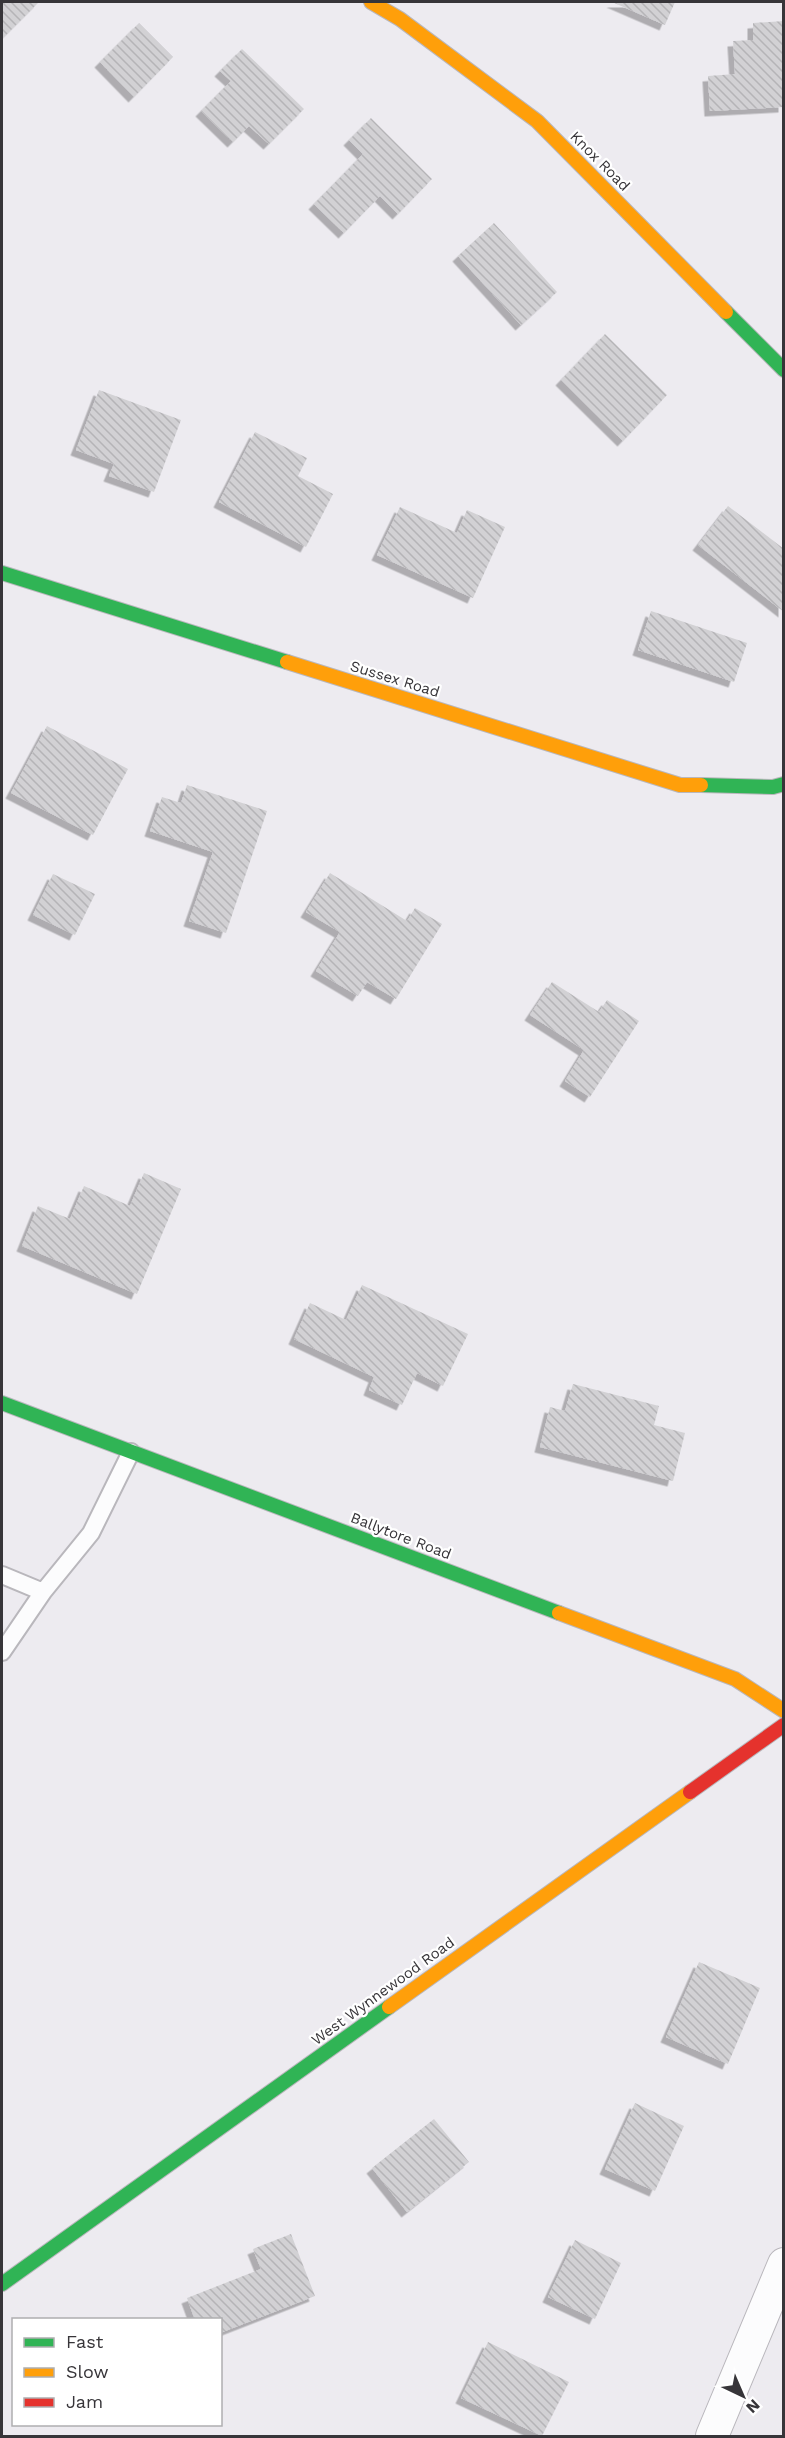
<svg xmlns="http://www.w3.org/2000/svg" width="785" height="2438" font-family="'Work Sans',sans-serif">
<defs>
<pattern id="building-back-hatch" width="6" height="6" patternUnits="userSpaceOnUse" patternTransform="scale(1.5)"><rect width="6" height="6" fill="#d2d1d4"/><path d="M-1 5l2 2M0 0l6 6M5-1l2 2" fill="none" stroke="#b5b4b7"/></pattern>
<filter id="shadow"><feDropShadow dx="-5.5" dy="5.5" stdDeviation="0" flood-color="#0004"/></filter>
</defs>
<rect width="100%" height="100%" fill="#edebf0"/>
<path fill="url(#building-back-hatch)" filter="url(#shadow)" d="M2 2H39L2 39Z
M612 2H675L665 25Z
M784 21V107L710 111 708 76 735 74 733 41 753 40V23Z
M139 23 173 57 134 97 100 62Z
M242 49 304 109 269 144 249 126 233 142 201 111 231 81 220 71Z
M371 118 432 179 398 214 380 196 344 233 314 204 363 154 349 140Z
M494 223 557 292 521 325 458 256Z
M605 334 667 395 623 441 561 380Z
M99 390 181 420 154 492 109 476 114 464 76 450Z
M255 432 307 458 298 476 333 494 306 547 219 502Z
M728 506 784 549V612L698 545Z
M400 507 457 533 467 510 505 527 473 598 377 555Z
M651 611 747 643 734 682 638 650Z
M47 726 128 769 93 835 11 793Z
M187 785 267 811 226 933 189 921 213 852 150 831 162 797 181 803Z
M330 873 407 921 415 908 442 924 396 999 367 982 358 996 316 971 340 932 306 912Z
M53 874 95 894 75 935 33 915Z
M552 982 599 1012 607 1000 639 1021 590 1097 565 1081 584 1050 530 1015Z
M144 1173 181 1189 137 1294 22 1246 38 1206 70 1219 84 1186 130 1206Z
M362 1285 468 1334 443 1386 417 1373 402 1405 369 1390 374 1377 294 1339 310 1303 346 1320Z
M573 1384 659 1406 654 1425 685 1433 673 1481 540 1447 550 1407 565 1411Z
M699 1962 760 1988 728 2064 666 2037Z
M635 2103 684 2126 655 2191 605 2169Z
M434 2119 469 2162 407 2212 372 2168Z
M291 2234 315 2296 220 2333V2320H195L187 2298 261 2269 253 2249Z
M575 2240 621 2263 595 2319 548 2297Z
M488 2342 569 2382 542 2436 461 2398Z"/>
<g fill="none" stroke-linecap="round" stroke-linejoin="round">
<g stroke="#b9b7bc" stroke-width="20">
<path id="lane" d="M2 1575 43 1592
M2 1652 43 1592 91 1533 131 1452"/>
</g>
<g stroke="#b9b7bc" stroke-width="34">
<path id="street" d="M712 2436 784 2264"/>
</g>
<g stroke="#b9b7bc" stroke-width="16">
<path id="fast" d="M726 312 784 370
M2 573 287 662
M701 785 773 787 784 784
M2 1403 559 1613
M2 2284 389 2007"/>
</g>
<g stroke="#b9b7bc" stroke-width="16">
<path id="slow" d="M371 2 400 19 537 121 726 312
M287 662 680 785H701
M559 1613 735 1679 784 1711
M389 2007 690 1792"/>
</g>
<g stroke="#b9b7bc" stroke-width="16">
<path id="jam" d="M690 1792 784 1725"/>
</g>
<use href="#lane" stroke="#fcfcfd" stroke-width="16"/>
<use href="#street" stroke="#fcfcfd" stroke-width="32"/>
<use href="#fast" stroke="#30b455" stroke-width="14"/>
<use href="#slow" stroke="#ff9f0a" stroke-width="14"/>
<use href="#jam" stroke="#e5322d" stroke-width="14"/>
</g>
<g text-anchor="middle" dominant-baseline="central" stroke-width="4.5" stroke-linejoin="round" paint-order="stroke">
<g font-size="15" fill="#373539" stroke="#fff">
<text transform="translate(600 161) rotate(45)">Knox Road</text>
<text transform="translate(395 679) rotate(17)">Sussex Road</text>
<text transform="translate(401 1536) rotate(21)">Ballytore Road</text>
<text transform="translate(383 1991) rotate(-36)">West Wynnewood Road</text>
</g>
</g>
<rect width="785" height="2438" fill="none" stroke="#373539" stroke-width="6"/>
<rect x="12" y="2318" width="210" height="108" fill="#ffffff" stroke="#afaeb0" stroke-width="1.5"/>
<rect x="24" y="2338" width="30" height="9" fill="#30b455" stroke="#afaeb0" stroke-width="1.5"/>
<text x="66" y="2348" font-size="18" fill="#373539">Fast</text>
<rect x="24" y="2368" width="30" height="9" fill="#ff9f0a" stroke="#afaeb0" stroke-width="1.5"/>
<text x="66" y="2378" font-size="18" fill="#373539">Slow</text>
<rect x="24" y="2398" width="30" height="9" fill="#e5322d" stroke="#afaeb0" stroke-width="1.5"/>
<text x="66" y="2408" font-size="18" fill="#373539">Jam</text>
<g transform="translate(743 2396) rotate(136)" stroke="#ffffff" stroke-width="4.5" paint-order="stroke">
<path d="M0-4.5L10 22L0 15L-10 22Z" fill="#373539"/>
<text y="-9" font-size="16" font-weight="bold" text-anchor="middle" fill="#373539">N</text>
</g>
</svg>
